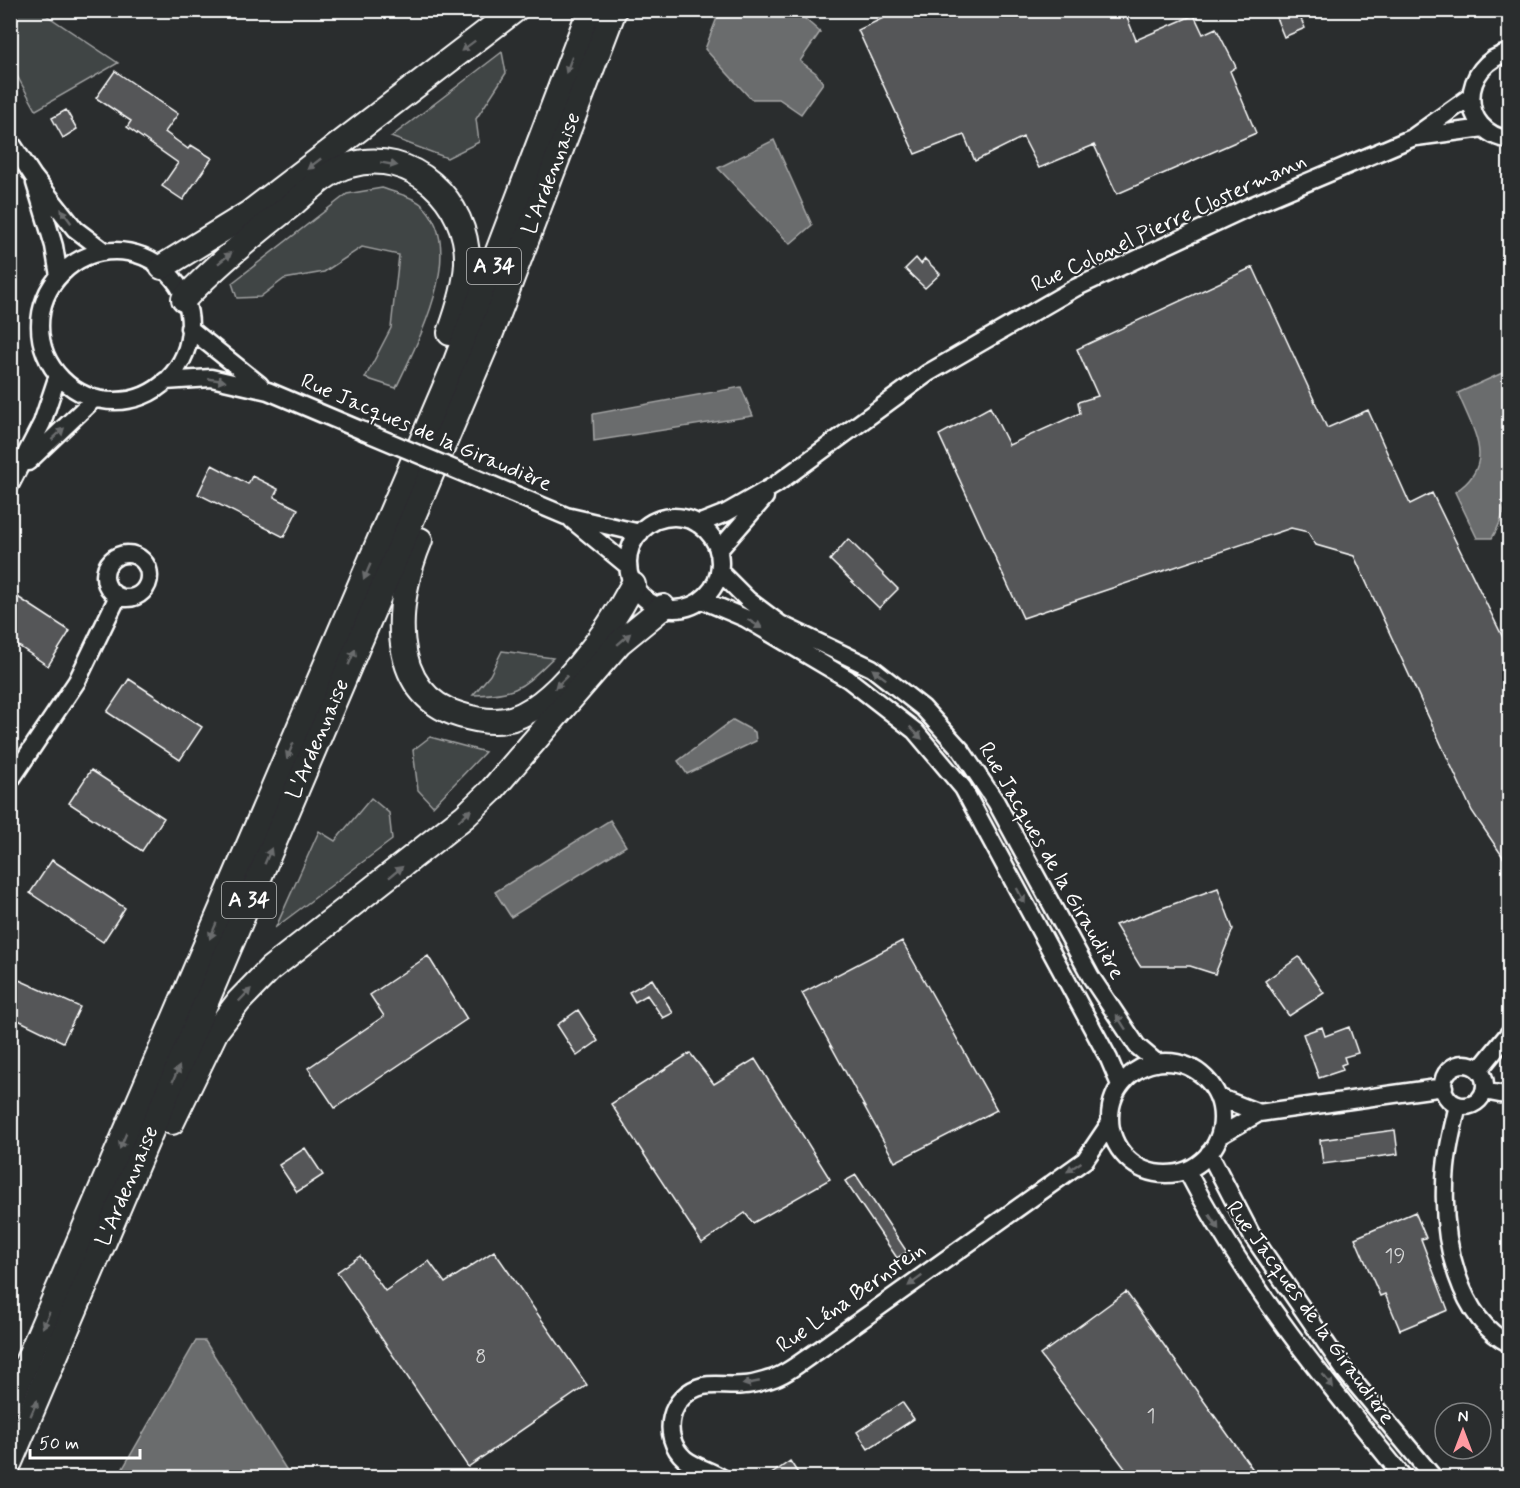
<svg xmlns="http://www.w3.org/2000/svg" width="1520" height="1488" font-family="Mynerve,sans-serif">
<rect width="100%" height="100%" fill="#2a2d2e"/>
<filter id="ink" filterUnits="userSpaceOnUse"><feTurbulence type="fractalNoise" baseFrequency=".0167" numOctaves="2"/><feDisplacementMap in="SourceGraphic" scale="12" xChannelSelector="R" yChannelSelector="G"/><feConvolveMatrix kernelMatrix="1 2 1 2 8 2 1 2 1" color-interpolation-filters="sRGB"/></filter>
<g filter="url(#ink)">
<path fill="#414445" stroke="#a0a2a2" stroke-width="1.5" d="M10 11H40L118 63 36 110 11 65Z
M502 52 506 73 476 119 479 142 447 158 391 137Z
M382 188C393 192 412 196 421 204 469 247 418 341 396 388L365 378 391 328 399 255 362 247 324 272 284 279 260 297 237 298 232 283 347 194Z
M502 651 553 658C521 688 519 694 473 695L490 675Z
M430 737 485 752 433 806 418 790 413 750Z
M371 798 389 813 392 840 276 927 319 831 335 841Z"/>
<path fill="#6a6c6d" stroke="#a6a7a7" stroke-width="1.5" d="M720 10 796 11 820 32 800 61 816 73 823 83 801 114 779 99H751L705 49Z
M774 140 812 225 790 244 718 168Z
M1509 370C1510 421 1520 495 1492 538H1477L1455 492C1498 464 1473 431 1458 393Z
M741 387 753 416 594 441 593 414Z
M733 720 755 732 756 741 687 774 678 761Z
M610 820 626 846 511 917 495 892Z
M196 1341H205L291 1477H118Z"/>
<path fill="#555758" stroke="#fff" stroke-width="1.5" d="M900 10H1124L1136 40 1194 15 1203 34 1216 28 1236 67 1230 71 1256 133 1117 194 1094 145 1039 168 1023 137 975 161 964 135 915 154 858 30Z
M1273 10H1297L1305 28 1284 37Z
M115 71 178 114 165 132 188 149 191 145 212 158 183 200 162 186 178 163 127 127 131 121 96 98Z
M66 110 77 129 63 138 52 118Z
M916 258 921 264 925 259 940 274 925 288 905 269Z
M1253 267 1327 428 1368 410 1410 504 1432 493 1509 650V866L1472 811 1354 556 1316 545 1308 532 1291 528 1023 618 939 435 990 407 1009 445 1080 413 1078 402 1098 396 1077 349Z
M212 465 248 484 252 476 278 489 274 497 298 509 284 537 198 494Z
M848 539 898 589 879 608 830 560Z
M10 592 70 631 48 666 10 640Z
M129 679 202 727 180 760 107 712Z
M91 770 164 818 142 851 69 803Z
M52 860 125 908 103 942 30 893Z
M1218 888 1233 929 1215 974 1190 966H1140L1115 925Z
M902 941 997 1110 895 1162 802 993Z
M428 956 467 1019 335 1108 308 1068 384 1016 370 995Z
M1299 957 1324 993 1289 1016 1265 981Z
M10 976 80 1007 63 1042 10 1016Z
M652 979 673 1013 663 1018 647 995 635 1002 629 992Z
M578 1010 598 1041 577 1056 557 1025Z
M1322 1027 1325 1036 1349 1027 1358 1053 1344 1057 1346 1063 1341 1065 1343 1070 1319 1078 1303 1034Z
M690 1053 714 1084 755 1059 830 1179 753 1223 745 1213 702 1243 611 1104Z
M1395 1130 1398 1154 1323 1164 1320 1140Z
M305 1148 323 1175 297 1192 279 1165Z
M856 1175 907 1252 897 1258 845 1181Z
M1415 1212 1426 1238 1421 1239 1448 1310 1400 1330 1385 1294 1380 1296 1355 1238Z
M494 1251 587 1385 468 1467 337 1272 360 1256 385 1291 429 1261 445 1283Z
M1126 1292 1259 1478H1132L1040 1355Z
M902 1402 914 1419 868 1449 857 1432Z
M790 1461 801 1478H766Z"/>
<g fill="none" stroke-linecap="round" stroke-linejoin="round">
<g stroke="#fff" stroke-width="21">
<path id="minor" d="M1510 52C1460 64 1457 132 1510 140
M1416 137 1484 128
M10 141 33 176 75 229 104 251
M35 183 54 246 59 276
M40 326a75 75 0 1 1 150 0a75 75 0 1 1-150 0Z
M189 328 260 385
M165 381 211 378 268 391 363 431
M28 462 94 399
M485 482 566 516 640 533
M10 485 42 423 58 375
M628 563a46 46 0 1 1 92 0a46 46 0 1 1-92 0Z
M572 520 628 566
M698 524 726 513 775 485 928 373 1075 288 1253 205 1412 138 1471 96
M718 551 765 497
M105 576a22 22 0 1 1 44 0a22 22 0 1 1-44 0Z
M719 571 748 600 780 624 872 668 923 708 961 750 996 802 1091 977 1137 1046 1157 1063
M702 600 745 618 848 679 915 731 963 788 1109 1059 1120 1085
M10 781 77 681 118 596
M1110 1118a56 56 0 1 1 112 0a56 56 0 1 1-112 0Z
M1443 1085a21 21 0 1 1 42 0a21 21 0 1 1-42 0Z
M1479 1070 1510 1032
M1484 1091 1510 1096
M1218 1097 1259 1113
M1458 1105C1452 1131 1445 1158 1445 1186 1443 1239 1458 1319 1510 1344
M1219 1136 1259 1113 1444 1087
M1209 1153 1251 1234 1345 1371 1434 1478
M1187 1171C1244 1282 1325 1381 1404 1478
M722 1478C711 1471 695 1467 685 1459 659 1436 670 1394 703 1386 716 1383 730 1387 744 1385 753 1385 763 1381 771 1379 788 1374 804 1359 819 1350L1085 1160 1110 1123"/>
</g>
<g stroke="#fff" stroke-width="28">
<g id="highway">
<path d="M162 267 248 214 515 10"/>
<path d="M184 299C218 263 255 233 294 203 310 189 329 170 350 165 411 147 469 201 467 263 466 287 458 311 450 333"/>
<path d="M420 540C396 597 384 693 460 715 473 719 491 723 505 720 553 713 612 625 633 585"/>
<path d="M172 1122 216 1031 239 1001 270 969 465 816 491 791 619 643 663 607"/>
<path d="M10 1402 455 364 590 10"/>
<path id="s1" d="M10 1462 489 338 614 10"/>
</g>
</g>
<use href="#minor" stroke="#2a2d2e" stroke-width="16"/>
<use href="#highway" stroke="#2a2d2e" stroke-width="24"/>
<g stroke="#fff" stroke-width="21" stroke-linecap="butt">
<path id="minor-bridge" d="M363 431 485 482"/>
</g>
<use href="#minor-bridge" stroke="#2a2d2e" stroke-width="16"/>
</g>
<defs><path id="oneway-solid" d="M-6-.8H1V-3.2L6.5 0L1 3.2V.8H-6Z" transform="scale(1.5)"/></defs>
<g fill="#6a6c6d">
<use href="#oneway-solid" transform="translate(468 46) rotate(143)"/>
<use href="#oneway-solid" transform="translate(569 65) rotate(111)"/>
<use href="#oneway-solid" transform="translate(314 164) rotate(142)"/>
<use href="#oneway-solid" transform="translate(389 164) rotate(10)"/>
<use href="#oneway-solid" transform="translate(66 216) rotate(-126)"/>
<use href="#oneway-solid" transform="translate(225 258) rotate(-39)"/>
<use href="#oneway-solid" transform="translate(217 380) rotate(9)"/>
<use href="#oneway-solid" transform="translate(58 434) rotate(-43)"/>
<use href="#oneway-solid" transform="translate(367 572) rotate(113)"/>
<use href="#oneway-solid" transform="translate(755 624) rotate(31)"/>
<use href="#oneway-solid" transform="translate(624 639) rotate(-41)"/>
<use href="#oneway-solid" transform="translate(352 657) rotate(-67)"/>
<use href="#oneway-solid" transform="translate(879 674) rotate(-143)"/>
<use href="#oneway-solid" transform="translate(561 682) rotate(135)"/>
<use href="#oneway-solid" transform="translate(916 733) rotate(45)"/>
<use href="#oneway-solid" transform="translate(290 751) rotate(113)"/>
<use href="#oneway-solid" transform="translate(465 815) rotate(-42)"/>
<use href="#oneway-solid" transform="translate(268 856) rotate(-67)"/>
<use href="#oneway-solid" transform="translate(396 872) rotate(-39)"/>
<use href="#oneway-solid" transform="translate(1021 896) rotate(62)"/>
<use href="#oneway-solid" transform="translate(213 931) rotate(113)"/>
<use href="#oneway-solid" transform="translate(245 995) rotate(-46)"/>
<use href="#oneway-solid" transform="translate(1121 1022) rotate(-123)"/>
<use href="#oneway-solid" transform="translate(176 1074) rotate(-67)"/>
<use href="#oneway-solid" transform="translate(123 1141) rotate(113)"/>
<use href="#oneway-solid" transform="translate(1074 1167) rotate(146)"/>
<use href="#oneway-solid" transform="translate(1214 1222) rotate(57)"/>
<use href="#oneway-solid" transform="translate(915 1281) rotate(144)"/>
<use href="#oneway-solid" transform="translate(46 1320) rotate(113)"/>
<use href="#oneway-solid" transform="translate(1328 1381) rotate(52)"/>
<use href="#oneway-solid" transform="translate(751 1383) rotate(169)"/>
<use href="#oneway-solid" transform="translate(34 1408) rotate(-67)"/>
</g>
</g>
<g text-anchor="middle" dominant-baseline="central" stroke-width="4.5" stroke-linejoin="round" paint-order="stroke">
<g font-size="20" fill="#d4d5d5">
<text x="1395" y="1256">19</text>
<text x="481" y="1357">8</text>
<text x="1151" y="1416">1</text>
</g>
<g fill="#2a2d2e" stroke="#bfc0c0" stroke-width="1.5">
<rect x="467" y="248" width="54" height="36" rx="4.5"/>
<rect x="222" y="882" width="54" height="36" rx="4.5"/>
</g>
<g font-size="21" font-weight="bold" fill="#fff">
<text x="494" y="266">A 34</text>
<text x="249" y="900">A 34</text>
</g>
<g font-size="22" fill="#fff" stroke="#2a2d2e">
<text stroke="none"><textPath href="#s1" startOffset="1398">L'Ardennaise</textPath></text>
<text transform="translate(1169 223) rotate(-25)">Rue Colonel Pierre Clostermann</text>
<text transform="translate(426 433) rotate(23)">Rue Jacques de la Giraudière</text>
<text stroke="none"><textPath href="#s1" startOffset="786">L'Ardennaise</textPath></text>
<text transform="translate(1051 861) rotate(60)">Rue Jacques de la Giraudière</text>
<text stroke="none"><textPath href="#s1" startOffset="300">L'Ardennaise</textPath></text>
<text transform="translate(851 1298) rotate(-35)">Rue Léna Bernstein</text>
<text transform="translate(1310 1313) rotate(54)">Rue Jacques de la Giraudière</text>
</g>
</g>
<rect width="1520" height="1488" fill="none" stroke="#2a2d2e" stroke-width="36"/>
<rect x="18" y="18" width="1484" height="1452" fill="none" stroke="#fff" stroke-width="2" filter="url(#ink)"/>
<g transform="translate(1463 1431)"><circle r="28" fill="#2a2d2e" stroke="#7f8182" stroke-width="1.5"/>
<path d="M0-4.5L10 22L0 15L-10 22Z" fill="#ff9aa2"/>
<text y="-9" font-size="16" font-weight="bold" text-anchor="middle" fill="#ffffff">N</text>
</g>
<path d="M30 1449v9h110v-9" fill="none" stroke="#ffffff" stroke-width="3"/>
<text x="39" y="1449" font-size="18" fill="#ffffff" stroke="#2a2d2e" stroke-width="4.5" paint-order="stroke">50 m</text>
</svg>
